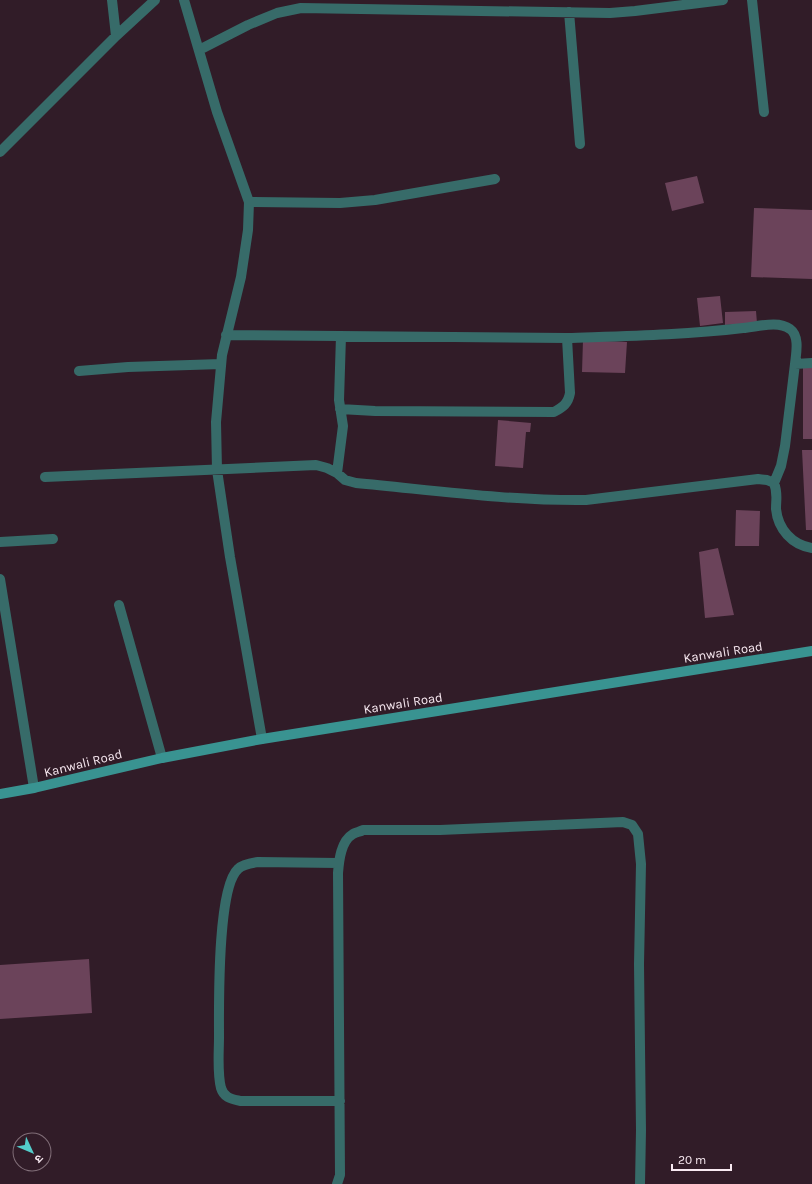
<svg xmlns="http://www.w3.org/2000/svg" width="812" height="1184" font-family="Karla,'Noto Sans Devanagari',sans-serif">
<rect width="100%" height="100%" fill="#311c28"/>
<path fill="#6b435a" d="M697 176 704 203 672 211 665 183Z
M754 208 812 210V279L751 277Z
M720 296 723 323 700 326 697 298Z
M756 311 757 323 725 325V312Z
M583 340 627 342 625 373 582 372Z
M803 367H812V439H803Z
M498 420 531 423 530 432H526L523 468 495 466Z
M802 450H812V530H806Z
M736 510 760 511 759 546H735Z
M718 548 734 615 705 618 699 552Z
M89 959 92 1013 0 1019V965Z"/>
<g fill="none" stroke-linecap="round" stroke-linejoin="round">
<path stroke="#376b69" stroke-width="10" d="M112 0 116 36
M184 0 217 112 249 202 248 230 241 277 222 355 216 422 217 470 230 557 262 739
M752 0 764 112
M569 12 580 144
M199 50 248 25 277 13 301 8 610 13 635 11 723 0
M0 152 116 36 155 0
M249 202 340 203 375 200 495 179
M226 335 567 338
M79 371 128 367 221 364
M340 409 375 411 554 412C563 407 568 404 570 393L567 338C625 336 684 335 743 328 757 327 778 320 790 329 800 336 796 354 795 364L812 363
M337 473 343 426 339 400 341 336
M45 477 316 465 327 468 337 473 345 480 356 483C432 490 509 501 586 500L758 479 767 480 774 483C778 493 776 498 776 509 778 529 792 545 812 548
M774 483 781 466 785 446 795 364
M0 542 53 539
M0 579 34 788
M119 605 162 758
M338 863 258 862C252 863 243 864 238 869 217 888 219 1006 219 1037 219 1053 217 1072 221 1088 224 1098 232 1099 240 1101H340
M337 1184 340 1175 338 873C339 860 341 841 353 834 356 832 360 832 363 830H440L623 822 632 825 638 834 641 864 639 964 641 1130 640 1184"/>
<path stroke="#399391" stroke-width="10" d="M0 794 34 788 162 758 262 739 812 651"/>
</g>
<g text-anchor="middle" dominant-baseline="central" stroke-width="3" stroke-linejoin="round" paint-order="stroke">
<g font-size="13" fill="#f8e9f1" stroke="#311c28">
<text transform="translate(723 652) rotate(-9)">Kanwali Road</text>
<text transform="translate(403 703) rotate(-9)">Kanwali Road</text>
<text transform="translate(83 763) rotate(-14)">Kanwali Road</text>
</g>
</g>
<g transform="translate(32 1152) rotate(134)"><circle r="19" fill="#311c28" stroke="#816e78"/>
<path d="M0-3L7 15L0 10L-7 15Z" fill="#53cdcb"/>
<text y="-6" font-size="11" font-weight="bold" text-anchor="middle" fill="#f8e9f1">उ</text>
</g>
<path d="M672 1164v6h59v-6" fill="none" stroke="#f8e9f1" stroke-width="2"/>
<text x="678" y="1164" font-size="12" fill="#f8e9f1" stroke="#311c28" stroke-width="3" paint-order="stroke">20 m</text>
</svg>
